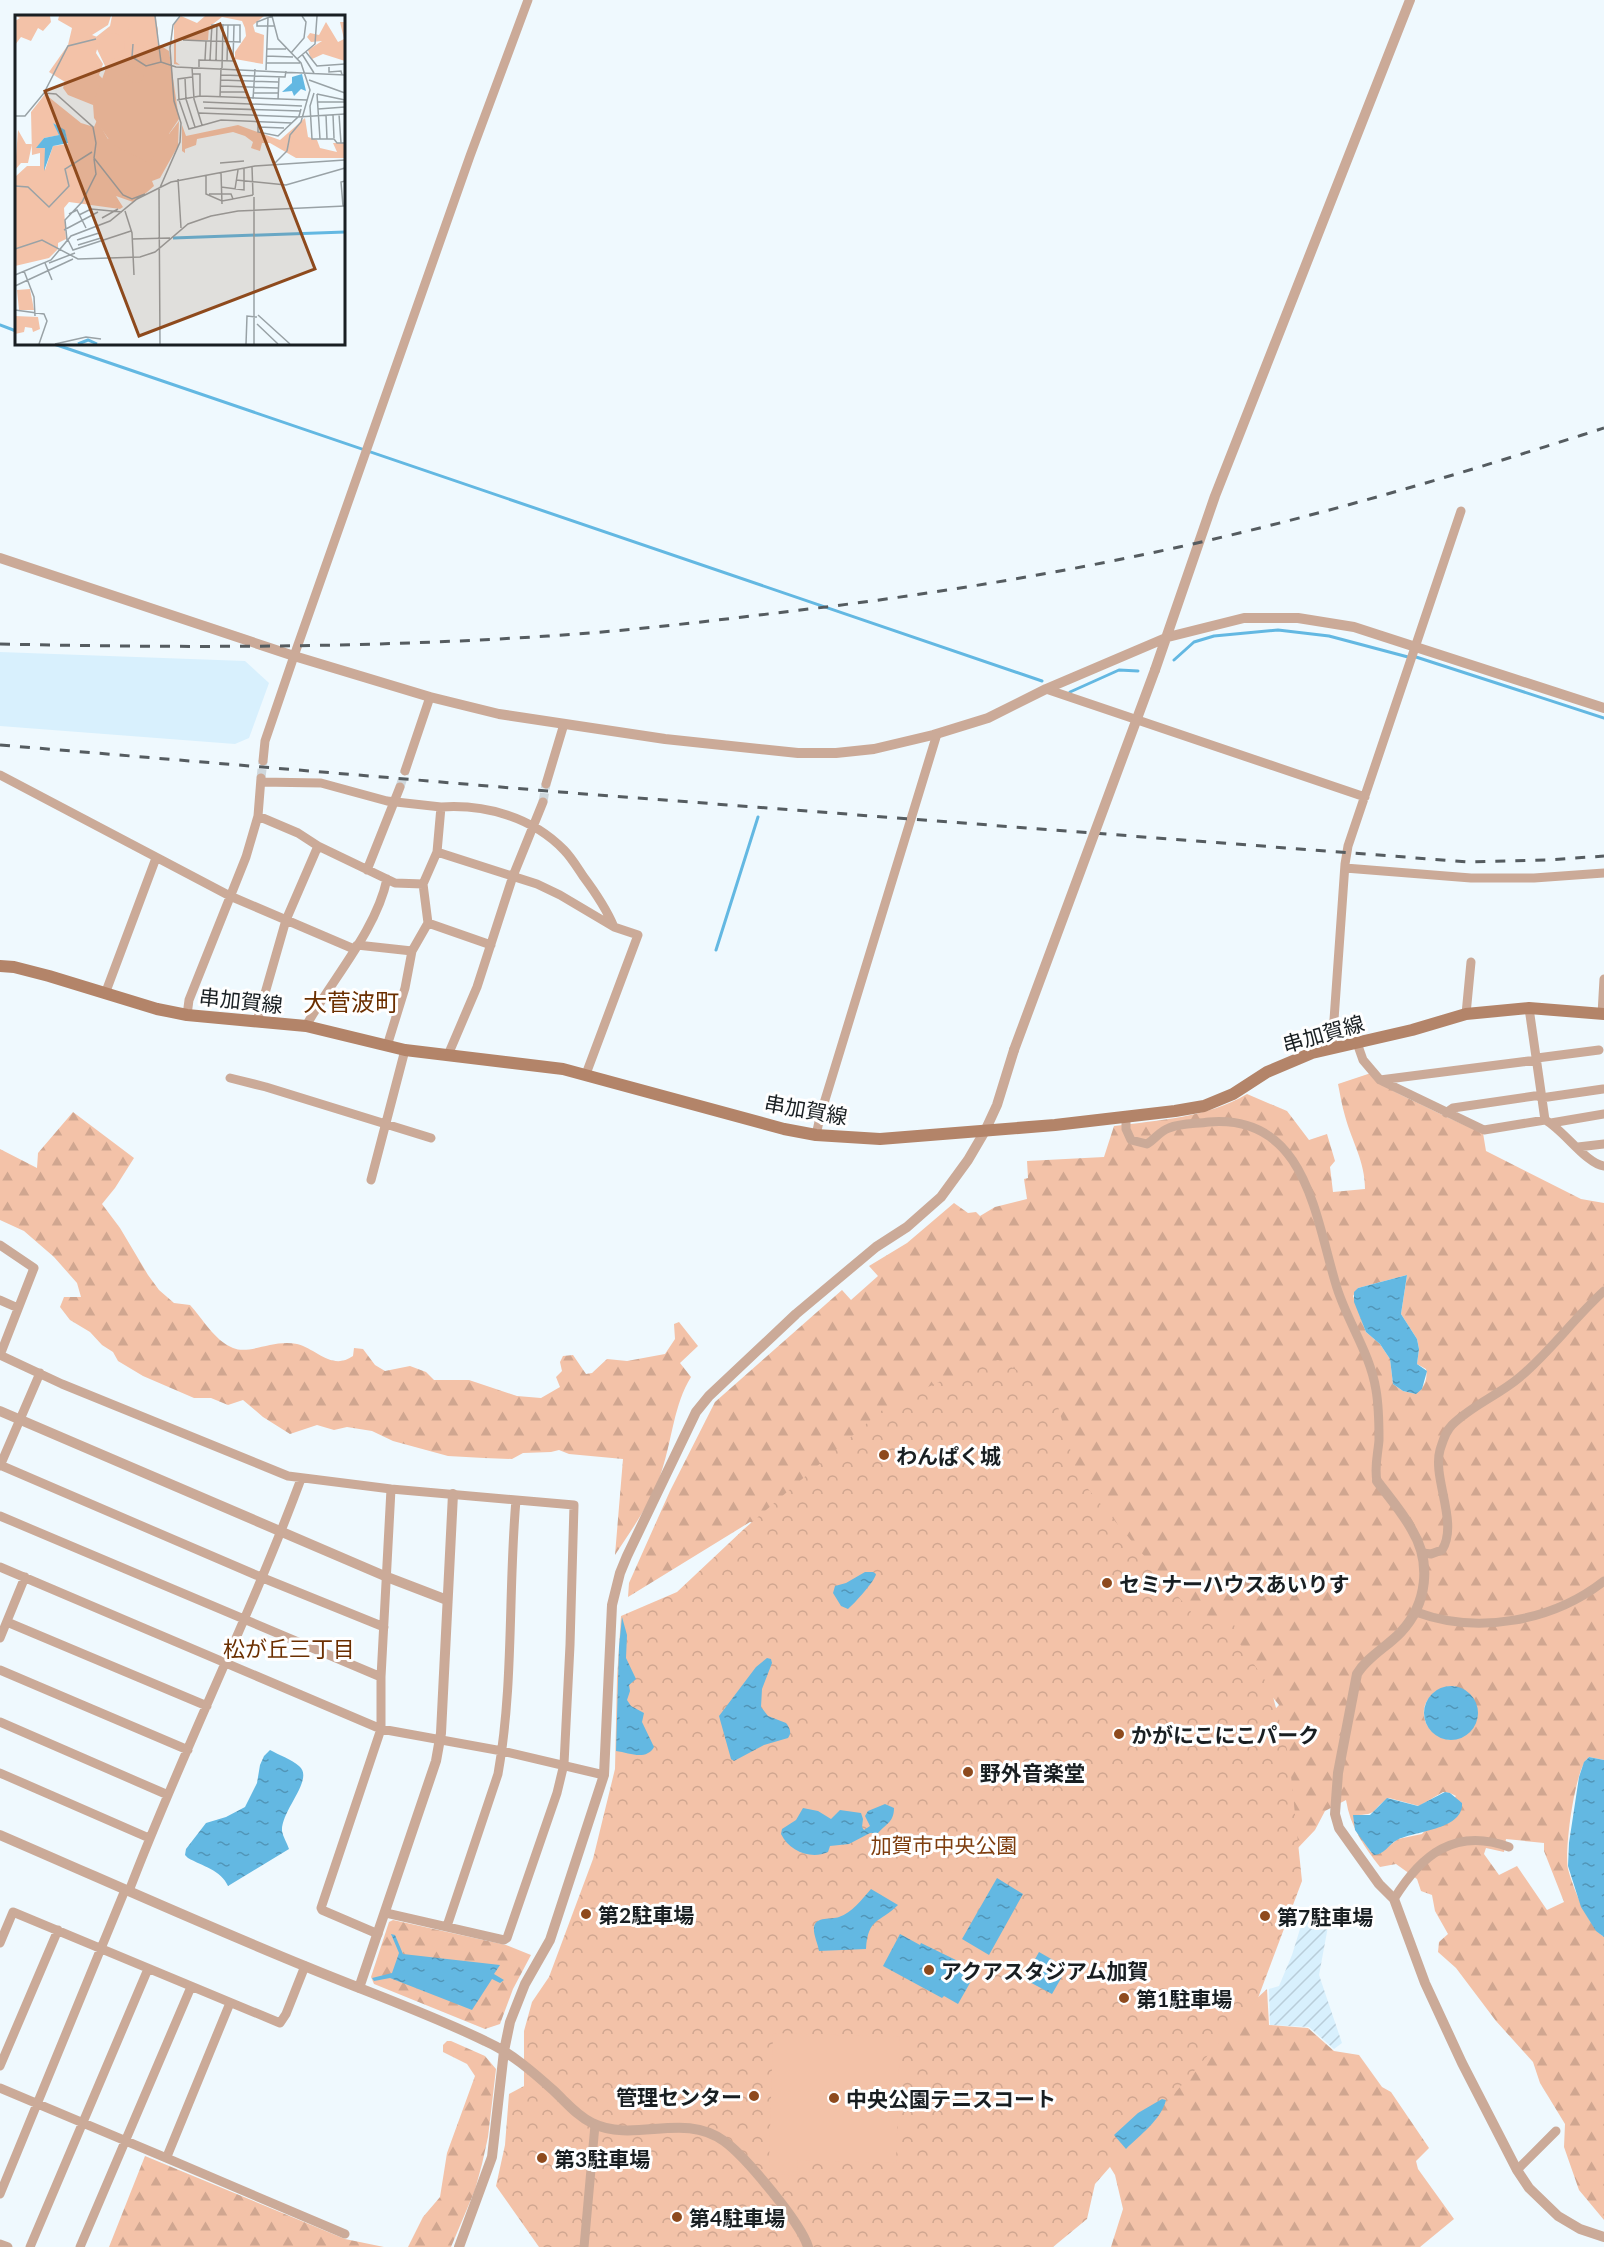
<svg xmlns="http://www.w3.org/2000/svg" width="1604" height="2247" font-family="Lato,'Noto Sans JP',sans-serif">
<defs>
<pattern id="industrial-furrows" width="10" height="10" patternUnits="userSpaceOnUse" patternTransform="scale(1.5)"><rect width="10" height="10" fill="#d8f0fd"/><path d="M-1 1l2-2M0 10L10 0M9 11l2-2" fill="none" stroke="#b9cdd9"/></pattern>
<pattern id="forest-firs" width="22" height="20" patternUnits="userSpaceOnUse" patternTransform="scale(1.5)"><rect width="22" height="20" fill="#f3c2a8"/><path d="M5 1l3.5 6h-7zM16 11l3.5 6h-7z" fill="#d0a690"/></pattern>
<pattern id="park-crowns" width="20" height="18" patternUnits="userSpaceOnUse" patternTransform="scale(1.5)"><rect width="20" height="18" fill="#f3c2a8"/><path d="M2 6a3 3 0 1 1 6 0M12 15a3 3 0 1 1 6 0" fill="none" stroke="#d0a690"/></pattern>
<pattern id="water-ripples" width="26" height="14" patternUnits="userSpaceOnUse" patternTransform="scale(1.5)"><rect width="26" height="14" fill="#63b8e2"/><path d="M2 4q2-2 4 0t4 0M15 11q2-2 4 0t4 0" fill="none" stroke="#5195b7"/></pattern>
</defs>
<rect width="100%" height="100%" fill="#eff9fe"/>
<path fill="#d8f0fd" d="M0 652 245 661 269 683 249 738 235 744 0 726Z"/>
<path fill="url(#industrial-furrows)" d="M1304 1916 1329 1921 1319 1975 1342 2043 1334 2049 1309 2027 1270 2025 1269 1989 1279 1986 1292 1955Z"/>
<path fill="url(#forest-firs)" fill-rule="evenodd" d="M1371 1073C1384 1088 1401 1095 1418 1103 1440 1114 1461 1124 1483 1133L1486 1151 1581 1199 1604 1203V1760L1589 1757C1575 1765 1564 1852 1568 1869 1573 1888 1588 1925 1604 1937V2220L1579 2190 1564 2147 1565 2124 1540 2083 1533 2062 1496 2021 1456 1968 1438 1952 1439 1942 1448 1934 1435 1911 1432 1895 1421 1891 1417 1879 1396 1864 1380 1867C1364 1847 1350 1826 1346 1800L1325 1811 1315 1830 1296 1850 1249 1737 1279 1705 1266 1689 750 1522 628 1597 629 1583 670 1491 715 1402 842 1290 851 1300 878 1276 869 1266 907 1243 954 1203 968 1213 976 1212 980 1216 995 1207 1027 1199 1024 1179 1028 1178 1027 1161 1104 1157 1114 1126C1159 1120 1207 1118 1247 1094L1287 1111 1309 1140 1327 1134 1335 1161 1330 1167 1333 1192 1365 1189C1365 1161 1352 1142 1345 1116 1342 1106 1340 1094 1338 1084ZM1407 1275 1401 1314 1417 1339 1419 1349 1417 1364 1426 1369C1428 1379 1424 1388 1416 1394L1403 1391 1393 1384 1390 1359 1380 1344 1366 1332 1353 1296 1358 1288ZM1455 1686 1452 1740C1414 1735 1414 1689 1455 1686ZM1443 1792 1450 1793 1456 1796 1422 1834 1398 1839 1379 1854 1371 1852 1359 1834 1354 1815C1381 1815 1370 1809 1389 1798L1419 1806ZM1506 1839 1544 1843V1851L1564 1902 1547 1910 1517 1866 1499 1875 1484 1854 1486 1848 1504 1852Z
M73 1112 134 1158 115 1188 102 1204 120 1228 148 1275 159 1290 174 1303 190 1305C203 1319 214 1340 233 1348 250 1355 273 1339 297 1344 317 1349 332 1371 353 1356L354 1348 363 1349 375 1365 385 1371 410 1366 426 1372 434 1380H469L517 1396 541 1398 560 1387 556 1377 562 1371 560 1362 563 1356 573 1355 586 1374 592 1373 607 1359 627 1361 665 1354 675 1339 674 1324 679 1322 698 1346 680 1363 691 1377C674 1404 672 1440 662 1470 653 1500 632 1529 615 1555L623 1459 569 1454 559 1450 551 1452 523 1453 512 1459 484 1458 448 1456 393 1441 372 1431 347 1427 334 1430 317 1425 290 1434 263 1417 243 1400 228 1405 211 1398H194L143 1376 118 1361 113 1352 102 1345 90 1332 70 1320 60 1307 64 1297H81L77 1283 54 1257 24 1231 0 1220V1149L37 1168 38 1153Z
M393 1920 506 1945 531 1955 513 1989 500 2024 485 2029 374 1984 371 1977 389 1922Z
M1267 1989 1269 2025 1308 2028 1334 2051 1359 2055 1382 2087 1391 2092 1429 2148 1416 2161 1418 2169 1454 2219 1420 2247H1111L1123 2209 1115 2175 1102 2154 1243 2011Z
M447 2041H451L485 2056 496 2069 488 2137 482 2164 475 2190 451 2247H408L423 2217 440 2197 447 2153 475 2076 467 2064 443 2052V2045Z
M145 2156 345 2239 384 2247H109Z"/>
<path fill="url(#park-crowns)" d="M998 1360 1034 1379 1057 1403 1078 1477 1197 1619 1233 1621 1240 1644 1271 1689 1289 1757 1302 1881 1258 1998 1095 2184 1087 2219 1053 2247H539L496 2186 505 2145 509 2094 524 2086V2031L532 2002 549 1977 593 1859 615 1769 617 1678 621 1616 677 1592 744 1529 887 1406 941 1381Z"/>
<path fill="#f3c2a8" d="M773 2033 900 2037 896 2163 798 2160 797 2176 779 2174 769 2164Z"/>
<path fill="url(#water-ripples)" d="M1407 1275 1401 1314 1417 1339 1419 1349 1417 1364 1427 1371 1422 1389 1416 1394 1403 1391 1393 1384 1390 1359 1380 1344 1366 1332 1354 1302V1292L1358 1288Z
M865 1572H873L876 1574C875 1581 854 1604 848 1609L841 1606 833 1593 835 1586 846 1583Z
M622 1617 627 1635 626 1658 636 1679 629 1685 630 1691 627 1700 631 1706 644 1713 642 1722 654 1747C646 1761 630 1753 616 1751L619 1647Z
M767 1658 771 1659 772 1663 762 1689 761 1707 768 1716 786 1723C790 1728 792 1733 788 1738L764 1745 734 1761 731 1759 719 1716 756 1667Z
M1424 1713a27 27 0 1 1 54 0a27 27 0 1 1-54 0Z
M270 1750C279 1755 291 1759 299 1766 315 1779 281 1810 282 1831 283 1837 287 1843 289 1849L228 1886C221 1870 202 1866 188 1858L185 1855 186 1849 206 1823 226 1817 245 1807 257 1783 260 1765 264 1756Z
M1589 1757 1604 1760V1937L1596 1931 1581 1907 1568 1866 1569 1843 1579 1777 1584 1762Z
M1445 1792 1450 1793 1462 1803C1464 1830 1414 1831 1397 1840 1388 1845 1384 1855 1374 1855L1371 1852 1355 1830 1353 1815H1370L1387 1798 1418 1806Z
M885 1804 894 1808C894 1822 886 1824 878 1833H870L849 1844 830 1846 828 1852C811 1860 789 1851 781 1834L782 1829 796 1820 803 1808 818 1811 831 1819 840 1810 861 1813 863 1819 862 1827 864 1830 870 1826 865 1816 868 1811Z
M997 1878 1023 1894 989 1955 962 1939Z
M871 1889 898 1905C880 1923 868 1917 866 1949L819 1951C818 1944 813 1934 814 1927 816 1916 831 1920 839 1917 852 1913 862 1899 871 1889Z
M391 1934 395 1935 403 1954 500 1965 494 1974 504 1980 500 1983 492 1979 472 2010 390 1978 374 1981 372 1978 392 1973 399 1953Z
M900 1934 920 1945 921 1943 960 1962 959 1965 975 1974 958 2004 944 1996 942 1998 883 1966Z
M1039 1952 1067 1968 1052 1994 1024 1979Z
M1162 2099 1166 2100C1161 2120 1140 2135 1126 2149L1114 2135 1138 2113Z"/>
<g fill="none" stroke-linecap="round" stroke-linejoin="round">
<path stroke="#63b8e2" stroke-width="3" d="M0 325 16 331
M54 344 1042 681
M1416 657 1604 718
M1174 660 1194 642 1214 636 1278 630 1329 636 1408 657
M1070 692 1119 670 1138 671
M716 950 758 817"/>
<path stroke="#cfd8dd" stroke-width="9" stroke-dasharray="9 4.5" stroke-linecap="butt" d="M261 778 263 761
M400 787 405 771
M543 802 546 784"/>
<path stroke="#cbaa98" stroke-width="9" d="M1046 689 1365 797
M263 761 265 741 294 656 470 156 528 0
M405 771 430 697
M0 775 230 896 354 949
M261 782 321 783 387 801 441 807 437 852 423 884 428 923 491 945
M546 784 564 724
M441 807C485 804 532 817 564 850 571 857 577 867 583 876 595 892 606 908 614 927L638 935 586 1074
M258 816 298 833 318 846
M437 852 537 884 560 895 614 927
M1345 868 1471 878H1534L1604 873
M367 870 400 787
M357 945 412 951
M105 994 156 858
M1529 1008 1545 1120
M1466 1014 1471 962
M1602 1014 1604 979
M187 1015 189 1000 246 857 258 816 261 778
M257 1021 286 920 318 846 395 883 423 884
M306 1026C332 979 376 931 387 879
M1357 1043 1363 1060 1380 1080 1484 1130 1545 1120C1563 1129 1586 1164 1604 1166
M387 1046 405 988 412 951 428 923
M1332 1048 1345 864 1348 846 1461 511
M448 1055 477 987 513 876 543 802
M1537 1058 1599 1050
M230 1078 266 1087 431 1138
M1380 1080 1537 1060
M1541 1098 1603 1089
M1446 1113 1453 1108 1541 1095
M1126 1117V1129L1131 1140 1147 1144C1155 1139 1160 1131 1169 1128 1181 1123 1196 1124 1209 1122 1307 1114 1315 1218 1337 1288 1348 1323 1370 1353 1376 1390 1379 1407 1379 1424 1379 1440 1378 1454 1374 1467 1377 1481
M1551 1123 1604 1114
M816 1135 821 1113 937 734
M1578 1147 1604 1144
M371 1180 405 1050
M0 1245 34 1268 0 1355 62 1384 288 1476 391 1489 574 1505 570 1645 564 1764 557 1793 507 1938 504 1940 386 1913
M0 1300 18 1308
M0 1465 263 1578 384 1627
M0 1466 40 1373
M0 1516 381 1677
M1423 1553 1431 1554 1442 1550C1459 1523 1432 1478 1440 1450 1443 1441 1445 1432 1452 1425 1472 1405 1499 1395 1520 1377 1551 1351 1574 1318 1604 1291
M0 1567 381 1729 502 1751 604 1775
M1416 1612C1478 1635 1553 1621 1604 1581
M7 1622 207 1706
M0 1638 25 1577
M0 1670 188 1750
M0 1722 168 1795
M0 1773 149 1838
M129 1891C182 1752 249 1619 301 1479
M1394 1899C1421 1855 1455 1827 1509 1847
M447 1926 498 1774C514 1684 508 1591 516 1500
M378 1934 322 1910 321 1908 381 1729V1677L391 1489
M0 1943 13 1912 280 2023 286 2014 305 1966
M0 2066 58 1930
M0 2088 164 2157 168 2154 230 2003
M164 2157 345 2234
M1517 2170 1556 2131
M0 2194 125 1890
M0 2244 8 2247
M30 2247 148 1969
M80 2247 191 1987
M584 2247 595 2125"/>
<path stroke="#cbaa98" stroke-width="10" d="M0 558 294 656 430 697 499 714 665 739 798 753H836L874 749 933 735 988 718 1046 689 1168 637 1244 618H1298L1354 627 1604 708
M1155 670 1215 496 1410 0
M0 1411 387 1577 447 1600
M1377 1481C1389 1497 1403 1513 1412 1530 1432 1563 1427 1604 1401 1632 1387 1647 1367 1657 1357 1674L1338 1773 1335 1814 1339 1828 1379 1884 1394 1899 1425 1983 1462 2063 1517 2170 1529 2188 1558 2216 1580 2229 1604 2237
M0 1835C102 1879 204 1925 307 1967 365 1991 428 2013 485 2041 510 2052 533 2072 553 2090 566 2102 576 2115 592 2123 635 2144 683 2111 724 2141 745 2156 801 2223 808 2247
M359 1988 436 1761 441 1733 453 1494
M459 2247 492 2157 504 2051 510 2022 525 1984 550 1940 604 1775 612 1605 620 1573 627 1556 696 1412 709 1396 796 1314 876 1247 907 1227 941 1197 968 1160 985 1131 997 1105 1014 1050"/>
<path stroke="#b38469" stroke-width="12" d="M0 966 14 967 49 976 157 1009 187 1015 306 1026 405 1050 563 1069 784 1129 816 1135 880 1139 1055 1125 1175 1111 1204 1106 1233 1094 1267 1072 1312 1053 1412 1030 1466 1014 1529 1008 1604 1014"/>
<path stroke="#555c60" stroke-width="3" stroke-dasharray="10 10" stroke-linecap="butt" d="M0 644C183 648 365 648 548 636 629 631 711 621 792 611 921 596 1051 575 1179 547 1323 515 1464 473 1604 428
M0 745 560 792 1469 862 1548 860 1604 856"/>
<path stroke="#cbaa98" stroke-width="10" d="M1014 1050 1155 670"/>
</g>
<g fill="#8e4a1d" stroke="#fff" stroke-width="2">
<circle cx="884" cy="1455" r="6"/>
<circle cx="1107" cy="1583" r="6"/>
<circle cx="1119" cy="1734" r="6"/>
<circle cx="968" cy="1772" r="6"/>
<circle cx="586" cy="1914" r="6"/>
<circle cx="1265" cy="1916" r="6"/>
<circle cx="929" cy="1970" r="6"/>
<circle cx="1124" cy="1998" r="6"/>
<circle cx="754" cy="2096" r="6"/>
<circle cx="834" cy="2098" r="6"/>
<circle cx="542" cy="2158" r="6"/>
<circle cx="677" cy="2217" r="6"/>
</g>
<g text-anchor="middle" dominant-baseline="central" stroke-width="6" stroke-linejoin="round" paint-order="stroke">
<g font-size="21" fill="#191f22" stroke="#fff">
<text transform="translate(241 1000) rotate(6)">串加賀線</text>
<text transform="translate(1323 1033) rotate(-16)">串加賀線</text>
<text transform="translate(806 1109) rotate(10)">串加賀線</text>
</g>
<g font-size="21" font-weight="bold" fill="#191f22" stroke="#fff" text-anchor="start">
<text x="896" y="1455">わんぱく城</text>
<text x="1119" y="1583">セミナーハウスあいりす</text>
<text x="1131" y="1734">かがにこにこパーク</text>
<text x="980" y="1772">野外音楽堂</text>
<text x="598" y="1914">第2駐車場</text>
<text x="1277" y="1916">第7駐車場</text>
<text x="941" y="1970">アクアスタジアム加賀</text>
<text x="1136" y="1998">第1駐車場</text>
<text x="742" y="2096" text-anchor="end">管理センター</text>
<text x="846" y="2098">中央公園テニスコート</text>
<text x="554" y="2158">第3駐車場</text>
<text x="689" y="2217">第4駐車場</text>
</g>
<g font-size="21" fill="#7e3d0e" stroke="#fff">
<text x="944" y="1844">加賀市中央公園</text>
</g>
<g font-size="22" fill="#6b2f00" stroke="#fff">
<text x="289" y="1648">松が丘三丁目</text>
</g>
<g font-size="24" fill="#6b2f00" stroke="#fff">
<text x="351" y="1001">大菅波町</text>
</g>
</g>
<g transform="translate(15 15)">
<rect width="330" height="330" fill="#eff9fe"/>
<path d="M1 1H35L36 7 28 16 23 13 16 26 6 22 0 30V6L5 3ZM44 1H96L93 10 77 20 85 23 81 38 88 49 84 60 89 65 78 90 53 80 48 73 50 67 34 57 53 30 57 13 43 5ZM166 1 182 8 190 1H249L238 10 240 17 249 20 248 49 220 44V37L231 21 230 13 227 6 207 2 194 12 193 25H161V47L165 50 159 49V9ZM311 7 323 27 329 24 325 7H330V46L308 39 297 44 295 41 293 35 307 26 296 27 292 22 295 18 304 20ZM30 79 66 108 79 112 82 105 93 124 154 119 164 106 163 131 145 163 137 166 139 171 131 178 118 187 101 181 108 192 105 194 54 187 49 193 51 224 43 228V234L34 243 0 251V162L12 151H25V138L17 140 16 97ZM38 108 50 116 53 129 38 131 30 155V133H22L29 123 45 120ZM290 103 293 122 302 125 305 133 322 137 318 128H330V143H281L255 128H247L245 136 236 133 238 127 230 121 218 117 182 124 181 130 170 134V138L167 136V110L171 121 223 110 265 125ZM3 115 11 129H17L13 148H6L0 155ZM0 301 23 302 25 314 18 317 17 313 10 312 9 317 0 319Z" fill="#f3c2a8" fill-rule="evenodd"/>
<path d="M97 1H141L143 29 154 36 164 104 134 148 97 129 79 103 78 89 91 53 81 32V22L95 11ZM15 274 19 295H4L2 275Z" fill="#f3c2a8"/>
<path d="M113 16a15 15 0 1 1 30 0a15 15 0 1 1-30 0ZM84 31a13 13 0 1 1 26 0a13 13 0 1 1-26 0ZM113 60a8 8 0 1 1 16 0a8 8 0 1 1-16 0Z" fill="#f3c2a8"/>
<path d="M287 59 291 76 286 74 279 81 277 76 267 77 277 68V62ZM38 108 50 115 53 128 38 131 29 156 30 133H21L29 123 44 120Z" fill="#63b8e2"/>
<path fill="none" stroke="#63b8e2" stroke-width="3" d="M158 223 330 217M63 329 73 325 82 329"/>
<path fill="none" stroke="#99a2a6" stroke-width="1.5" d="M140 1 146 47M168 25 191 26M118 29 117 42 131 51 146 47 161 52 330 60M252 34H271M291 37 302 51 330 49M276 38 289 23 291 7 287 1M287 39 299 58M251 41 278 42M282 44 300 29 302 1M190 45 191 26H196L225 27V10H197L196 26 195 45M201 45 202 9M212 46 213 10M251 48H285M177 52 179 84 187 110M184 52V45L218 46 219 10M314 52V57L326 56 327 60M207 53 208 9M251 55 253 3M177 59H185V81M206 60 270 62 271 56M177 62 163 64 164 85 174 114 206 105 277 108M170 63 171 84 180 112M206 65 263 67M294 65 330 78M206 71 263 73M205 77H231M29 78 53 31 81 24M239 78H263M299 78 295 91 297 124H319L322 128H330M302 79 305 124M302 79 330 85M205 82 206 53M238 84 240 54M162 85 185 81 292 85M263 85 264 62M188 87 287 91M302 87H330M189 93 285 96M303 94 330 92M184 98 283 102 330 99M324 99 326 128M311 100 312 124M318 100 319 123M0 101H10L29 78 41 79 78 112 81 128 79 143 108 180 117 184 130 179M243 106V117L263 121 284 101 286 94M243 112 269 113M205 148 229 146M259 149 272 136 275 120 286 107 295 75 286 48 263 24 257 1 242 7V11H259M237 152 238 180M206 158 207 189M191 161V179L207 186 218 184M163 164 166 213M221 165 271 170 330 153M0 171 13 172 34 192 54 171 50 154 77 137M206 172 229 175V153M220 174 223 155M194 179H216L218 184 238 180M239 182V329M328 191 326 167 330 166M110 196 117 218 119 260M54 199 62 195 71 213M64 200 76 194 107 197M87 203 103 194M49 215 83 197M117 224 155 223M52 225 50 205 67 187 81 159 79 144M53 225 58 235 116 216M62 225 84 218M63 230 86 223M0 234 27 225 63 244 125 242 140 237 173 209 196 201 223 196 330 191M30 248 37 265M34 248 60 238M9 256 19 282 20 301M0 260 36 245 56 221 95 206 122 184 156 167 240 151 330 145M0 271 58 244M0 295 29 299 32 306 24 329M243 300 275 329M242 309 263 329M40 329 71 322 86 324M145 329 144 175 165 127 166 108 159 86 155 33 158 10 165 1M231 329 232 301 242 302"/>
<path fill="#8e4a1d" fill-opacity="0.15" stroke="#8e4a1d" stroke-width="3" d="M205 9 300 254 124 321 30 76Z"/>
<rect width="330" height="330" fill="none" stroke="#191f22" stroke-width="3"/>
</g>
</svg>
